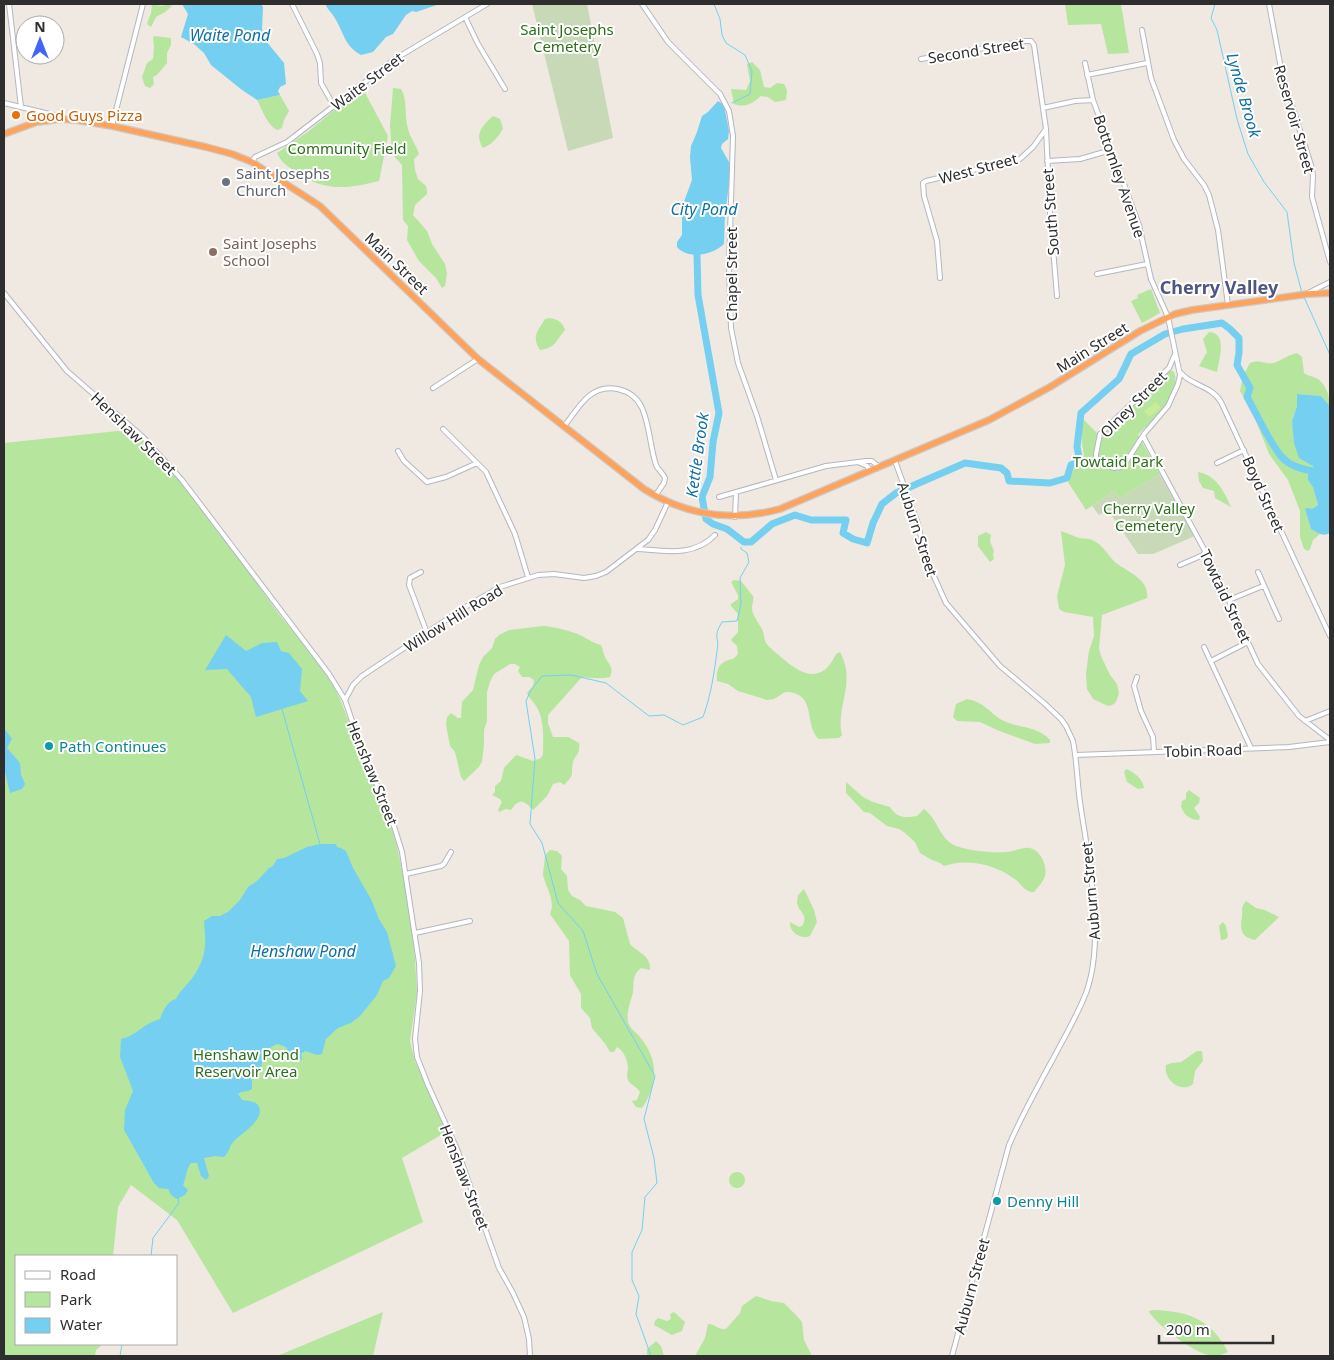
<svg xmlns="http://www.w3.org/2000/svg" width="1334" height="1360" font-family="'Noto Sans',sans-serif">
<rect width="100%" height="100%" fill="#efe9e1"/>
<path fill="#b6e59e" d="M152 4 161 6 169 4 172 6 165 12 156 17 151 27 147 24 151 13Z
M1065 4H1121L1129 53 1108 54 1101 24 1068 25Z
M155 36 171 38V45L167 53V63L157 75 153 77 154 84 150 88 145 86 142 77 147 63 153 59 154 47 153 37Z
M752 62 760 70 764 87 770 88 777 83 784 84 787 90 786 100 775 102 768 97 761 96C752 104 745 108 734 104L731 89 746 90 750 81 747 64Z
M362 87 388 136 379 181C346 189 325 192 296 172 287 166 281 162 277 153L309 131Z
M393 88 401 89C408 101 404 115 408 129 410 138 417 146 419 154L414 159 415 170 418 179 426 186 427 190V194L415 205 413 215 427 231 432 244 445 264 447 274 445 286 442 288 436 278 419 261 407 240 408 226 403 220 402 165 392 154 390 126Z
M280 95 289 111 284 120 282 128 278 130C268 127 262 109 257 100Z
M493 116 500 119 503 128C500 136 491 145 483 148 474 134 482 126 493 116Z
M1151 289 1160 313 1142 323 1131 301 1138 298 1137 295Z
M550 318C558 320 562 321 565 330 556 340 556 348 540 350 531 336 538 331 545 319Z
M1209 332C1228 333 1219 359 1217 372L1199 366 1207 352 1203 339Z
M1297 353 1302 357 1304 373C1308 376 1312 376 1316 378 1325 382 1330 396 1330 406L1321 396 1297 394V406L1292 421 1299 458C1305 461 1314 462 1314 470L1308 474V479L1313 486 1318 505 1312 509H1305L1311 529 1320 534 1313 540 1310 549 1308 551 1304 549 1300 537V511L1288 480 1269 454 1253 413 1240 391 1243 376 1250 363C1261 359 1265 365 1274 363 1282 360 1288 355 1297 353Z
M1170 371H1173C1182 380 1164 411 1156 419 1149 425 1143 428 1138 435L1160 474 1120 498 1114 491 1086 510 1068 482 1074 469 1084 456 1080 429 1082 418 1101 437Z
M127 430 143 440 172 470 240 559 278 613 313 656 331 682 340 699 367 769 390 822 399 855 410 913 415 959 417 993 410 1041 415 1061 446 1132 402 1158 423 1222 233 1313 177 1220 131 1185 118 1207 113 1256H16V1344H103L96 1350 95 1356H4V443Z
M1198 472C1216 475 1224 491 1231 507L1215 498 1214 491 1203 488 1199 481Z
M1061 531C1067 533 1073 536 1079 538 1084 539 1090 538 1094 541 1104 546 1108 556 1116 563 1128 572 1150 580 1147 598L1102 615 1099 648 1101 656 1110 675 1117 684 1119 693 1116 702 1112 705 1108 706 1093 699 1087 689 1086 674 1089 651 1094 636 1093 617 1064 612 1059 609 1057 596 1065 565Z
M986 532 991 535 990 541 994 551 993 555 994 559 990 562 978 546V536Z
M734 580 741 581 753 596C754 600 752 604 752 608 752 615 758 622 762 629 764 633 764 639 766 643 769 648 777 653 781 657 801 675 822 685 836 654L840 652C857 683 835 707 842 735L839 738 819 739C803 725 818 692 785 692L774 699 767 700 738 691 728 684 717 681C716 668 720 661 733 659L738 654 737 646 731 640 738 632V614L731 606V604L738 599V595L731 582Z
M543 626C551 626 575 632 582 636 589 640 593 643 601 645 603 649 603 653 605 657 609 665 614 667 610 677 601 679 591 678 582 677L548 715V723L553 737H568L579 743C580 756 576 753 573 762 570 775 576 773 564 785L560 782 553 784 547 796 533 810C524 800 519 798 511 810L506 809 499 812 498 810 502 802 500 799 492 795 495 792V786L501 781 504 768 516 755 533 761 541 758 543 754C543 738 545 720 536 706 533 701 529 698 527 693L533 686 534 680 529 677H522L518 671 520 667 515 664H510L494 674 490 682 487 692V721L484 730V744L482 762 478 768 464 781 461 777 455 752 450 746 446 725 447 717 451 713 458 718H461L462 702 473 690 479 665 483 657 492 648 495 639 499 635 509 630Z
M967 699C985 702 990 714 1004 721 1019 728 1039 727 1050 740V743L1035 744 997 730 980 722 957 721 953 717 956 704Z
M1126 769C1134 772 1143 779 1144 788L1138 789 1127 782 1124 772Z
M846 782 863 797 873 802 890 807C897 818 904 818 917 816L924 809C938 819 939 839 956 846 971 851 990 853 1006 852 1013 852 1022 847 1029 848 1040 849 1048 866 1045 876 1043 882 1038 887 1034 892H1031C1024 890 1021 884 1016 880 995 864 968 858 944 866L940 863 932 860 920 853 915 842 905 833 899 829 887 826 870 813 864 812 846 793Z
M1189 790 1200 798 1199 803 1194 808 1200 817 1199 820C1190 820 1183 814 1181 806L1182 801 1186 799V793Z
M550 850 557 851 562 856 561 869 567 876 568 890 572 896 580 900 586 906 615 912 623 918 630 944C638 953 651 955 650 970L641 968C632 975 634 982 633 992 631 1001 626 1012 628 1022 630 1029 636 1032 640 1037 659 1060 658 1084 642 1108L636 1107 632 1101 637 1100 640 1092C637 1086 631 1086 628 1080 626 1076 628 1072 628 1068 628 1060 623 1050 617 1047L614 1052H610L606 1045 592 1028 590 1018 581 1008V994L570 975 569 941 550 914C556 901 546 888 543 875 543 869 545 861 545 855Z
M804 889 814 910 817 922 810 936C801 940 789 932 790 922L799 927 802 926C809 914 799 913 797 903 797 902 798 896 798 895Z
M1246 901 1256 908 1265 910 1279 917 1255 940C1240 937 1240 928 1242 916 1243 908 1240 909 1246 901Z
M1223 922 1226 926 1228 936 1226 939 1221 940 1219 926Z
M1197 1051H1202L1203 1061 1195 1071 1193 1084C1181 1094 1163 1080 1166 1065L1172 1063 1181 1062Z
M729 1180a8 8 0 1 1 16 0a8 8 0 1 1-16 0Z
M756 1296 771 1301 784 1303 796 1315 802 1322 804 1340 812 1356H695L705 1338 708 1324C715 1324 718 1330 726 1329L740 1313 742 1306Z
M1153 1310C1188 1311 1211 1319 1228 1352 1221 1356 1212 1357 1205 1354 1191 1350 1157 1325 1149 1312V1311Z
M383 1312 373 1356H277Z
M674 1312 685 1322 682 1331 672 1335 654 1325 655 1321 658 1318 667 1321 671 1319 670 1314Z
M656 1341 661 1346 664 1356H647V1349Z"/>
<path fill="#c8d9b8" d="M532 4H587L613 138 568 151Z
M1160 474 1195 536 1153 554H1138L1108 510 1099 515 1092 506 1114 491 1120 498Z"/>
<path fill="#c9ec9a" d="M1156 402 1161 408 1149 417 1144 411Z"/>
<path fill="#75cff0" d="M182 4H261L263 7 262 29 266 41 284 63 286 84 280 87 278 91 280 95 257 100 242 90 211 65 204 53 194 44 181 37 188 14Z
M325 4H440L416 12 412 11 406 15 393 34 386 37 373 52 361 55C345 46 345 36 336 20 333 14 328 10 325 4Z
M718 101 724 105 729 131 728 139 722 144 721 148 729 162 730 178 725 214 724 244C713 255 688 260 677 247V242L682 235V207L692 180 690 157 691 146 697 132 702 116 708 112Z
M1297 394 1321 396 1330 406V533C1323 537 1318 533 1311 529L1305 509 1307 508 1312 509 1318 505 1313 487 1308 480V474L1314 470 1313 466 1299 458 1294 443 1292 421 1297 406Z
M226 635 246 651 262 643 277 642 281 651 289 653 302 669 300 691 308 701 256 717 251 697 227 669 205 670Z
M4 728 12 739 7 748 20 763 21 775 25 784 22 789 10 793 4 768Z
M320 844H336L337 847 341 848 346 851 353 868 371 899 379 919 387 932 396 966 389 978 383 981 377 995 360 1016 351 1023 338 1028 326 1039 322 1054 317 1055 305 1051 301 1054 302 1060C294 1059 289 1055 286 1047L278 1044C265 1048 263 1057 261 1069L252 1077V1089L248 1091 241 1092 238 1094 242 1100C247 1101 254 1101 257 1104 269 1118 241 1133 234 1141 229 1146 230 1151 224 1157L215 1156 204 1158 209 1176 206 1180 201 1176 197 1163H191C187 1167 186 1178 183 1185L188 1190 185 1195 177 1199 171 1195 168 1189 159 1188 154 1183 124 1130 125 1110 133 1091 120 1057 121 1039C136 1036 144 1023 160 1019 163 1011 167 1001 176 999 180 990 188 985 193 977 207 957 206 944 204 921L212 916H220L228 912 240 900 248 887 257 881 269 868 273 866 277 859 284 858 307 847Z"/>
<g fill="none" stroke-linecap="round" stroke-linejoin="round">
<path stroke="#75cff0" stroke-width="1" d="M714 4 720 19 722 35 726 43 745 55 752 71 750 94 732 103
M1215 4 1211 18 1217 30 1237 119 1248 154 1264 182 1287 212 1294 263 1302 293
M1304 297 1330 355
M1330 381V382
M742 544 744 542
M282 709 320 844
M151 1256 153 1238 179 1203 178 1197
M120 1356 122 1344
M651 1356 636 1314 639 1296 632 1280V1252L642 1230 645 1197 657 1183 654 1158 644 1119 655 1076 597 974 583 931 558 903 542 843 530 824 535 759 526 701 531 690 542 676 571 675 606 683 649 716 664 715 683 725 703 717C711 695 714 674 717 651 720 636 712 639 722 622L737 621 741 604 740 578 749 562 747 553 741 549V547"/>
<path stroke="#75cff0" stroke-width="7" d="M697 255 698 295 719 413 713 442 710 477 702 497 706 519 713 524 727 529 744 542H751L772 524 795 515 811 520H846L843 533 853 539 867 543 873 523 882 504 896 493 965 463 1001 468 1007 473 1009 481 1050 483 1067 478 1071 465 1080 461 1077 447 1081 413 1119 379 1131 354 1165 334 1183 329 1222 323 1230 329 1239 338V353L1237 365 1250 388 1247 397C1257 415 1268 439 1280 455 1291 469 1314 472 1330 472"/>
<g stroke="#b4b7c1" stroke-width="6">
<path id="minor" d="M9 4 21 107
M292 4 317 54 320 63 321 83 334 106
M642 4 668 42 720 94 729 111 733 136 729 266 731 328 738 363 757 416 776 480
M1269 4 1282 74 1311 165 1313 175 1312 197 1330 262
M465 17 478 44 505 89
M1142 30 1151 78 1174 140 1184 159 1204 185 1209 195 1218 230 1228 305
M921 59 1025 41H1031L1034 45 1043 108
M1085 63 1093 100 1139 225 1151 279 1168 317 1180 375 1178 384 1168 406 1144 434 1126 462 1121 467 1114 468 1100 463 1096 459V454L1100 434 1169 368 1175 354
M1087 75 1147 63
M4 103 62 117
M112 126 143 4
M1046 129 1050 213 1057 296
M1047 161 1080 159 1111 150
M252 162 255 157 287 142 395 59 487 4
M1097 274 1147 264
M940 278 937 241 924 196 923 183 926 181 1020 159 1033 147 1046 129 1043 108 1075 101 1093 100
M1310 292 1330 282
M4 293 67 371 143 437 182 480 329 674 345 700 358 739 394 826 402 852 419 963 420 991 415 1039 417 1057 428 1085 457 1149 499 1268 513 1293 524 1317 529 1339 530 1356
M1180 372C1191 386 1211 385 1221 402L1330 636
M433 388 478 359
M564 426C572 417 579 404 589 396 606 382 633 388 642 408 650 426 650 447 656 465 658 470 663 473 665 478L664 483 655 496
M443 429 486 472 515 534 528 577
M1143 436 1212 564 1258 664 1299 716 1330 740
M398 451 404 461 427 482 446 477 477 463
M895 461 917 521 927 561 946 603 1000 666 1044 703 1061 719 1066 726 1073 741C1077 761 1077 781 1080 802 1088 858 1106 939 1086 993 1077 1016 1065 1036 1054 1057 1038 1086 1022 1115 1009 1145L952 1356
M860 463 867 466 871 471
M1217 463 1244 450
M719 497 826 466 866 461H872L879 467
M735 517 736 493
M638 549C665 551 694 557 715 535
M1180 565 1203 555 1205 552
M421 572 410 578 409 585 427 633
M1258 572 1279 619
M1229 600 1263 586
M1204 647 1251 748
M1211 661 1248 642
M1137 677 1134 686 1141 711 1153 737 1154 752
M345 700 353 685 362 676 467 606 500 587 538 575 554 574 584 578 596 576 606 572 648 540 655 530 668 502
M1305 721 1330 711
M1076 755 1289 747 1330 742
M406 874 441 866 444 864 451 852
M415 933 470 921"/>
</g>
<g stroke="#c9c9c9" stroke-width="8">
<path id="highway" d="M4 134 37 122 61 119 76 120 112 126 206 147 232 154 252 162 320 206 478 359 644 489C687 516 732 522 780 509L989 420 1050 387 1140 331 1175 314 1192 310 1308 294 1330 293"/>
</g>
<use href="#minor" stroke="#fff" stroke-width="4"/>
<use href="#highway" stroke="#ffa35c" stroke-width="5.5"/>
</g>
<circle fill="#e8710a" stroke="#fff" stroke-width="2" cx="16" cy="115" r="5"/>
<circle fill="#6b7280" stroke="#fff" stroke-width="2" cx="226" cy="182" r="5"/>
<circle fill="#8d6e63" stroke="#fff" stroke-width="2" cx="213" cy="252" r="5"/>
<g fill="#0f9aa8" stroke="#fff" stroke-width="2">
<circle cx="49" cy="746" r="5"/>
<circle cx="997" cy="1201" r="5"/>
</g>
<g text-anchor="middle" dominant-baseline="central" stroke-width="4" stroke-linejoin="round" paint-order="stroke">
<g font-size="15" fill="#2c6e1b" stroke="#fff">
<text x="567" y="29">Saint Josephs<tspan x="567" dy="17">Cemetery</tspan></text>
<text x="347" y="148">Community Field</text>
<text x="1118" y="461">Towtaid Park</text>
<text x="1149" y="508">Cherry Valley<tspan x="1149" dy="17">Cemetery</tspan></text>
<text x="246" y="1054">Henshaw Pond<tspan x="246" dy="17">Reservoir Area</tspan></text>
</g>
<g font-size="15" fill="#2e2e2e" stroke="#fff">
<text transform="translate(976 50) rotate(-9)">Second Street</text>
<text transform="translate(367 81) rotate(-37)">Waite Street</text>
<text transform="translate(1295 119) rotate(74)">Reservoir Street</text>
<text transform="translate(978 168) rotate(-15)">West Street</text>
<text transform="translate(1120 176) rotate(71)">Bottomley Avenue</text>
<text transform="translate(1050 212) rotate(-94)">South Street</text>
<text transform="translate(397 263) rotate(44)">Main Street</text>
<text transform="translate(731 274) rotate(-90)">Chapel Street</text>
<text transform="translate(1092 347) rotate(-32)">Main Street</text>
<text transform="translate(1133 404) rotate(-45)">Olney Street</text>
<text transform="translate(134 433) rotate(44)">Henshaw Street</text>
<text transform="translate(1264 494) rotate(66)">Boyd Street</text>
<text transform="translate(918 529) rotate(72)">Auburn Street</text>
<text transform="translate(1226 596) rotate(65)">Towtaid Street</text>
<text transform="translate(453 618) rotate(-32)">Willow Hill Road</text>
<text transform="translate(1203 750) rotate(-2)">Tobin Road</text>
<text transform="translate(373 773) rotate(68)">Henshaw Street</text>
<text transform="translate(1090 891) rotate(-95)">Auburn Street</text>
<text transform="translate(465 1177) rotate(69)">Henshaw Street</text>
<text transform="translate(971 1286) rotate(-75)">Auburn Street</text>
</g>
<g font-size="15" fill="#c56008" stroke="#fff" text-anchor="start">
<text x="26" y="115">Good Guys Pizza</text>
</g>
<g font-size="15" fill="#5b616d" stroke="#fff" text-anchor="start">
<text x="236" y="173">Saint Josephs<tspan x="236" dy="17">Church</tspan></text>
</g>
<g font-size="15" fill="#785e54" stroke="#fff" text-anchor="start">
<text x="223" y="243">Saint Josephs<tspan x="223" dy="17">School</tspan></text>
</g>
<g font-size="15" fill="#0d838f" stroke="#fff" text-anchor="start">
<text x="59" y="746">Path Continues</text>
<text x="1007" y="1201">Denny Hill</text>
</g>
<g font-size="16" font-style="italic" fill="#0d6fa3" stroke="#fff">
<text x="230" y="35">Waite Pond</text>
<text transform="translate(1244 95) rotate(74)">Lynde Brook</text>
<text x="704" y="209">City Pond</text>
<text transform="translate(697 455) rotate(-82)">Kettle Brook</text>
<text x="303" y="951">Henshaw Pond</text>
</g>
<g font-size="18" font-weight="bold" fill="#4d5680" stroke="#fff">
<text x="1219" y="287">Cherry Valley</text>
</g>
</g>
<rect width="1334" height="1360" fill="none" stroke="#2e2e2e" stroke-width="10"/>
<rect x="15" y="1255" width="162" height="90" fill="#ffffff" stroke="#ababab"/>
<rect x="25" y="1271" width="25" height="8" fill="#ffffff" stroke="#ababab"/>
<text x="60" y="1280" font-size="15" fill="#2e2e2e">Road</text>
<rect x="25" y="1292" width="25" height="15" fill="#b6e59e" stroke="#ababab"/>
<text x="60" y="1305" font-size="15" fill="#2e2e2e">Park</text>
<rect x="25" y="1318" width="25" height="15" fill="#75cff0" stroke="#ababab"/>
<text x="60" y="1330" font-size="15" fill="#2e2e2e">Water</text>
<g transform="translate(40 40)"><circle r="24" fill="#ffffff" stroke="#ababab"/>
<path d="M0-4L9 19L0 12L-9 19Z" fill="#4264fb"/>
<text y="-8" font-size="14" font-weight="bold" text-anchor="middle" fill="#2e2e2e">N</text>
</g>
<path d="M1159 1335v8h114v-8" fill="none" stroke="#2e2e2e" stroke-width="2.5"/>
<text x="1166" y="1335" font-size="15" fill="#2e2e2e" stroke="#ffffff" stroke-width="4" paint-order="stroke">200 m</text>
</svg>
